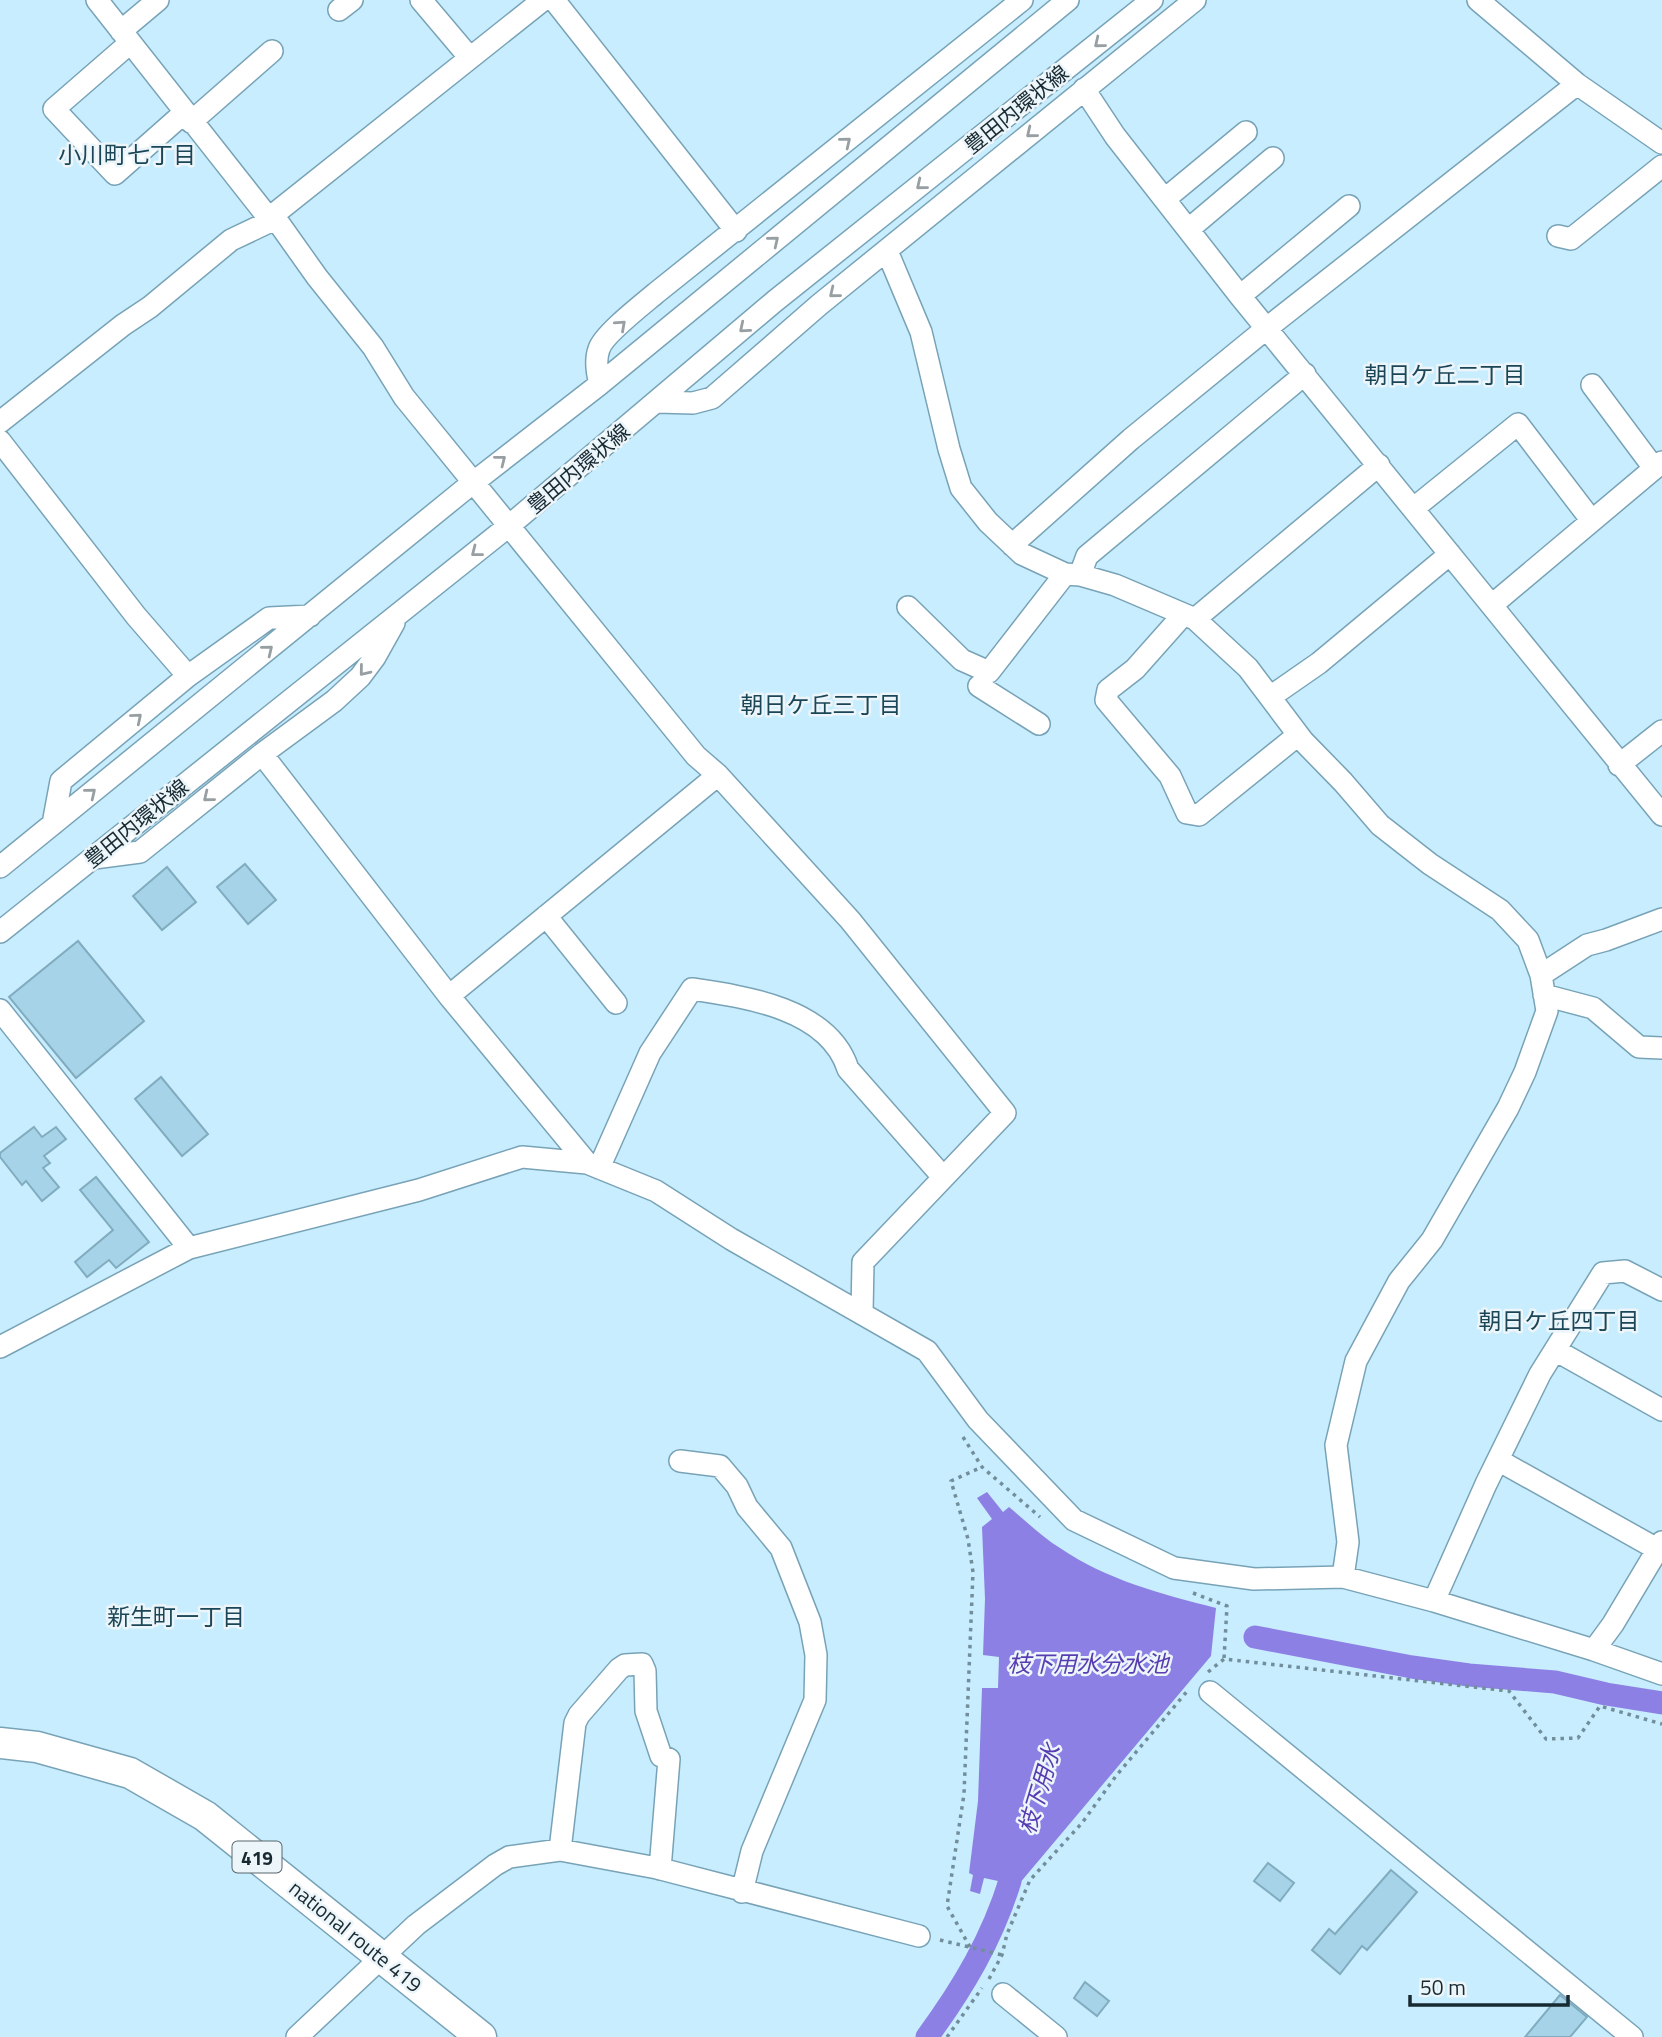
<svg xmlns="http://www.w3.org/2000/svg" width="1662" height="2037" font-family="'Titillium Web','Noto Sans JP',sans-serif">
<rect width="100%" height="100%" fill="#c8edfe"/>
<path fill="#8d80e5" d="M987 1492 1003 1512 1009 1507C1026 1521 1042 1537 1060 1548 1107 1580 1161 1594 1216 1608L1211 1656 1019 1884H1016L1009 1912 993 1908 998 1881 984 1878 980 1894 970 1891 973 1875 969 1873 978 1801 982 1688H998L999 1657 983 1655 985 1599 982 1527 992 1519 977 1498Z"/>
<g fill="none" stroke-linecap="round" stroke-linejoin="round">
<path stroke="#8d80e5" stroke-width="23" d="M1255 1637 1412 1667 1469 1675 1555 1682 1606 1694 1662 1703
M927 2037C963 1988 992 1939 1010 1881"/>
</g>
<path fill="#a6d3e7" stroke="#81acc0" stroke-width="2" d="M245 864 276 900 248 924 217 887Z
M167 867 196 902 162 930 133 896Z
M78 941 144 1021 76 1078 9 997Z
M161 1077 208 1134 182 1156 135 1099Z
M34 1127 42 1137 56 1127 66 1139 44 1156 50 1163 43 1168 59 1187 42 1201 26 1181 22 1185 0 1157V1153Z
M96 1177 149 1242 116 1268 109 1260 87 1277 75 1262 113 1230 80 1190Z
M1268 1863 1294 1883 1280 1901 1254 1881Z
M1391 1870 1417 1892 1367 1950 1362 1946 1340 1974 1312 1950 1329 1929 1335 1934Z
M1085 1982 1109 2001 1097 2016 1074 1998Z
M1560 1995 1587 2017 1570 2037H1525Z"/>
<g fill="none" stroke-linecap="round" stroke-linejoin="round">
<g stroke="#78a3b7" stroke-width="24">
<path id="minor" d="M97 0 271 221
M421 0 470 58
M554 0 736 231
M1478 0 1577 84 1662 143
M339 10 352 0
M121 31 158 0
M130 43 54 109 115 174 184 113
M1084 89 1115 136 1240 296 1662 815
M191 122 272 51
M1165 199 1246 132
M273 215 317 277 373 347 404 397 696 756 718 775 850 920 1005 1113 863 1262 862 1313
M271 221 273 215 543 0
M1189 229 1273 158
M1558 236 1571 239 1662 166
M887 251 921 332 949 449 961 488 988 522 1022 554 1065 574 1080 575 1115 585 1195 619 1248 668 1303 741 1343 782 1380 825 1430 864 1500 910 1528 940 1541 975 1547 1011 1525 1072 1508 1108 1432 1240 1399 1281 1356 1361 1336 1445 1348 1542 1343 1577
M1240 296 1349 206
M600 384C597 373 595 360 599 349 603 335 643 304 656 293L1022 0
M1592 385 1654 468
M657 402 693 403 712 398 819 305 1195 0
M0 422 123 325 150 307 231 240 271 221
M0 441 136 616 188 676
M1414 508 1518 424 1592 521
M1012 545 1131 439 1267 328 1577 84
M1080 575 1087 556 1305 374
M1492 605 1662 462
M908 607 962 660 989 672 1065 574
M1183 615 1135 669 1108 690 1106 700 1170 776 1187 813 1199 815 1298 735
M1195 619 1379 465
M979 686 1039 724
M1270 697 1319 663 1450 554
M262 754 449 996 587 1163
M1619 765 1662 731
M53 824 61 781 188 676 269 618 310 616
M94 858 140 852 262 754 334 701 360 677 375 657 394 623
M0 867 465 489 600 384 1068 0
M546 916 616 1003
M0 932 510 525 775 301 1152 0
M1541 975 1587 945 1606 940 1662 919
M1544 995 1593 1008 1639 1047 1662 1048
M449 996 718 775
M0 1010 189 1248
M599 1168 650 1053 692 989C747 997 829 1009 848 1069L943 1177
M0 1347 189 1248 419 1190 522 1157 587 1163 656 1191 731 1239 927 1351 978 1420 1074 1520 1174 1568 1254 1579 1343 1577 1434 1601 1594 1650 1662 1674
M1555 1350 1662 1410
M1498 1460 1657 1549
M680 1461 720 1466 737 1486 747 1507 781 1548 810 1622 816 1655 815 1700 752 1851 742 1892
M1434 1601 1486 1484 1540 1374 1603 1273 1625 1271 1662 1290
M1594 1650 1613 1624 1662 1542
M1210 1692 1632 2037
M560 1850 575 1723 579 1715 619 1669 625 1665 642 1664 645 1671 646 1711 661 1756 669 1759 660 1869
M1003 1994 1056 2037
M297 2037 416 1925 495 1865 509 1857 560 1850 657 1868 919 1936"/>
</g>
<g stroke="#78a3b7" stroke-width="33">
<path id="highway" d="M0 1743 37 1747 130 1773 205 1816 481 2037"/>
</g>
<path stroke="#728e9b" stroke-width="3.5" stroke-dasharray="3.5 5" stroke-linecap="butt" d="M963 1437 982 1467 1040 1517
M1193 1593 1227 1606 1224 1659
M1208 1672 1224 1659 1509 1691 1546 1739 1578 1738 1600 1706 1662 1724
M940 1940 1002 1955
M970 1947 947 1906 964 1794 973 1572 968 1539 951 1481 982 1467
M989 1979 1002 1955 1007 1934 1030 1880 1082 1823 1116 1776 1189 1689
M947 2037 982 1988"/>
<use href="#minor" stroke="#fff" stroke-width="21"/>
<use href="#highway" stroke="#fff" stroke-width="30"/>
</g>
<defs><path id="oneway-chevron" d="M-2-3.5L2.5 0L-2 3.5" fill="none" stroke-width="1.6" stroke-linecap="round" stroke-linejoin="round" transform="scale(1.75)"/></defs>
<g stroke="#979fa2">
<use href="#oneway-chevron" transform="translate(1099 43) rotate(141)"/>
<use href="#oneway-chevron" transform="translate(1031 133) rotate(141)"/>
<use href="#oneway-chevron" transform="translate(846 142) rotate(-39)"/>
<use href="#oneway-chevron" transform="translate(921 185) rotate(141)"/>
<use href="#oneway-chevron" transform="translate(774 241) rotate(-39)"/>
<use href="#oneway-chevron" transform="translate(834 293) rotate(141)"/>
<use href="#oneway-chevron" transform="translate(621 325) rotate(-42)"/>
<use href="#oneway-chevron" transform="translate(744 328) rotate(140)"/>
<use href="#oneway-chevron" transform="translate(501 460) rotate(-38)"/>
<use href="#oneway-chevron" transform="translate(476 552) rotate(142)"/>
<use href="#oneway-chevron" transform="translate(268 650) rotate(-39)"/>
<use href="#oneway-chevron" transform="translate(364 671) rotate(129)"/>
<use href="#oneway-chevron" transform="translate(137 718) rotate(-40)"/>
<use href="#oneway-chevron" transform="translate(91 793) rotate(-39)"/>
<use href="#oneway-chevron" transform="translate(208 797) rotate(141)"/>
</g>
<g text-anchor="middle" dominant-baseline="central" stroke-width="5" stroke-linejoin="round" paint-order="stroke">
<rect fill="#ecf5f9" stroke="#57666d" stroke-width="2" x="232.5" y="1841.5" width="49" height="31" rx="5"/>
<g font-size="19" font-weight="bold" fill="#172931">
<text x="257" y="1857">419</text>
</g>
<g font-size="21" fill="#172931" stroke="#ecf5f9">
<text transform="translate(1016 109) rotate(-39)">豊田内環状線</text>
<text transform="translate(578 468) rotate(-40)">豊田内環状線</text>
<text transform="translate(136 823) rotate(-39)">豊田内環状線</text>
<text transform="translate(356 1936) rotate(39)">national route 419</text>
</g>
<g font-size="23" fill="#1b4657" stroke="#ecf5f9">
<text x="127" y="154">小川町七丁目</text>
<text x="1445" y="374">朝日ケ丘二丁目</text>
<text x="821" y="704">朝日ケ丘三丁目</text>
<text x="1559" y="1320">朝日ケ丘四丁目</text>
<text x="176" y="1616">新生町一丁目</text>
</g>
<g font-size="23" font-style="italic" fill="#573cb2" stroke="#ecf5f9">
<text x="1088" y="1663">枝下用水分水池</text>
<text transform="translate(1039 1789) rotate(-73)">枝下用水</text>
</g>
</g>
<path d="M1410 1995v10h158v-10" fill="none" stroke="#172931" stroke-width="3.5"/>
<text x="1420" y="1995" font-size="21" fill="#172931" stroke="#ecf5f9" stroke-width="5" paint-order="stroke">50 m</text>
</svg>
